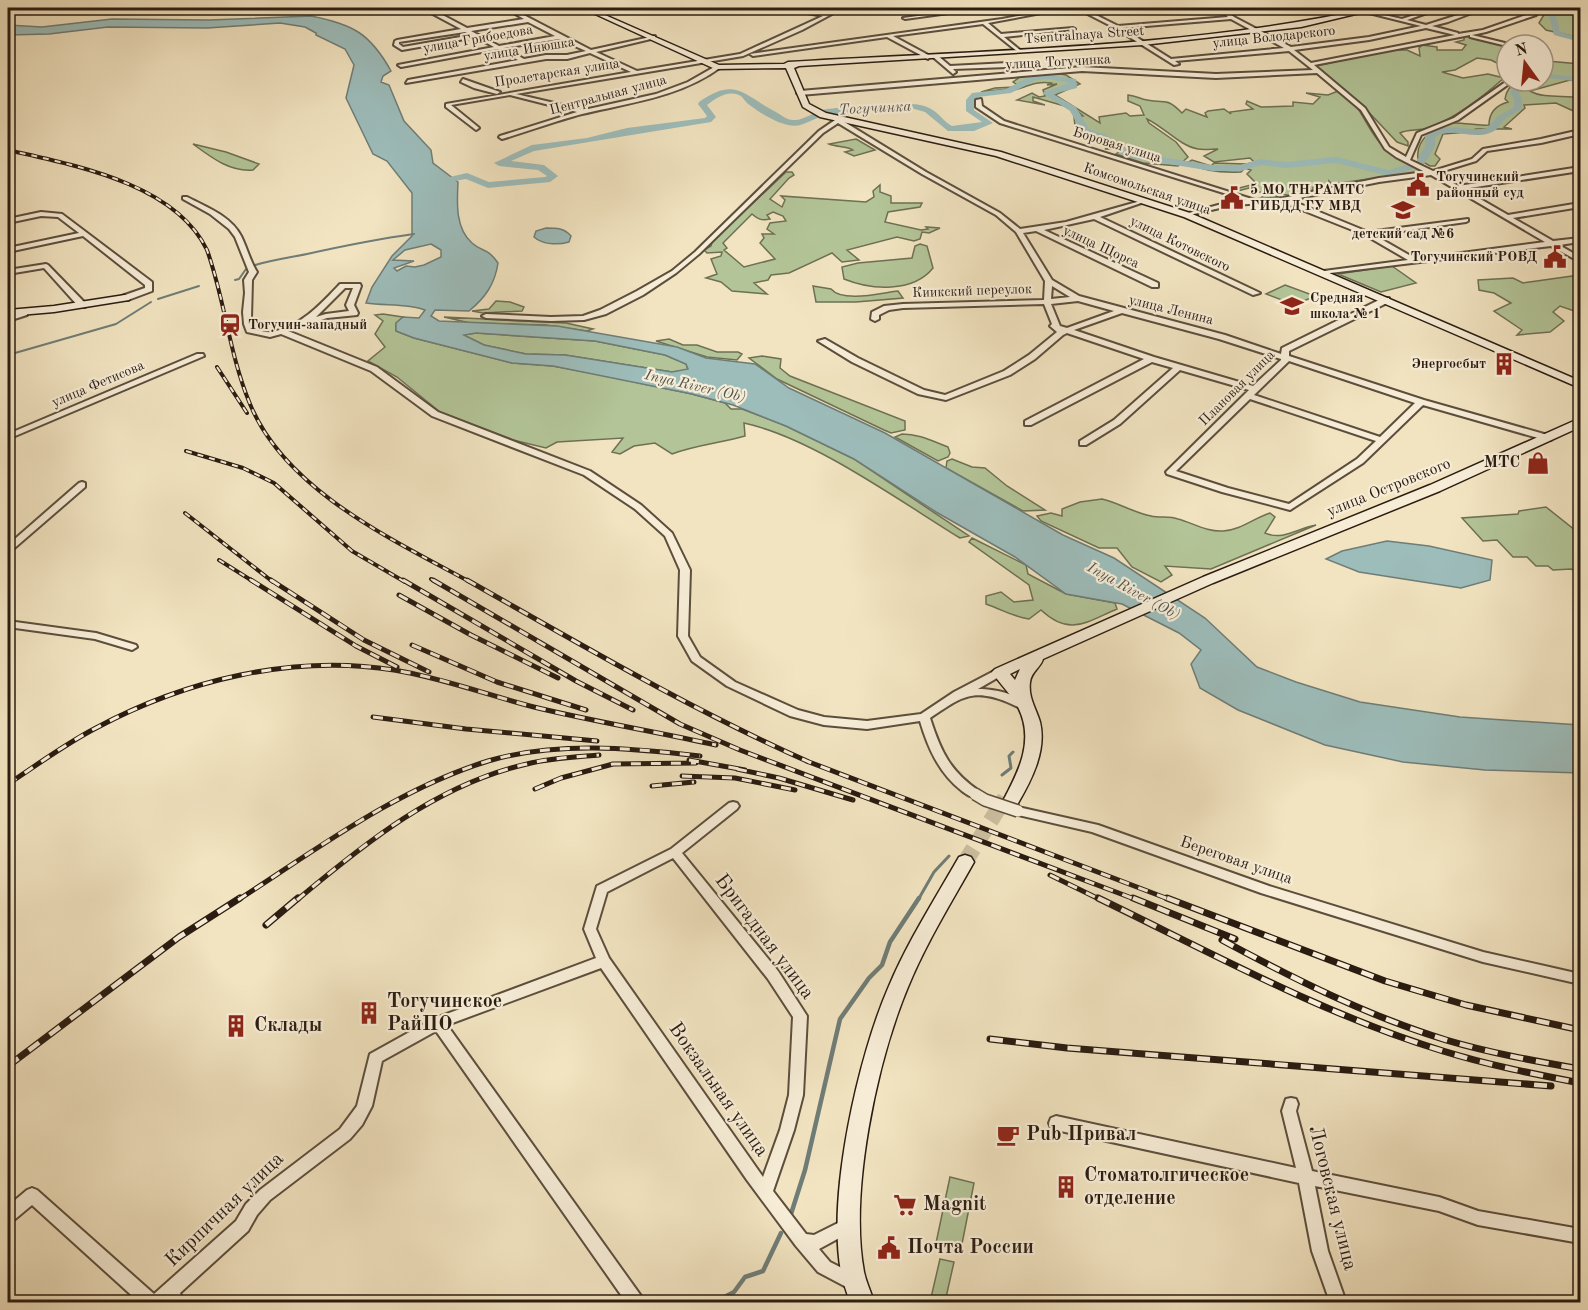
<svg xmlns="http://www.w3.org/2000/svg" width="1588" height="1310" font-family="'Old Standard TT',serif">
<rect width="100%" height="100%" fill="#f2e4c1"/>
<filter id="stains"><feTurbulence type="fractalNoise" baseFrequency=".00333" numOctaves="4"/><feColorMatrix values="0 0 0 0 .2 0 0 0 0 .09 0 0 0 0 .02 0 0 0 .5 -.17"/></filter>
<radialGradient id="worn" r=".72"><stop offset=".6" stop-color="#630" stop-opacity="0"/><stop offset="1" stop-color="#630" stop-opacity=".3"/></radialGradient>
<path fill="#b3c598" stroke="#6e7054" stroke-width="1.5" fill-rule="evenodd" d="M1542 8H1580V38L1546 30 1539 23 1545 13 1541 9Z
M1464 36 1482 38 1507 46V68L1491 60 1477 58 1455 70 1442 72 1463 78 1488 74 1504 78C1480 99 1457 117 1428 128 1418 131 1407 129 1400 133L1408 142V146L1397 142 1360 103 1316 66 1389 50H1407L1420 56 1419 48 1422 45 1437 47V50H1462L1466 45 1456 42 1464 40Z
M1547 61 1580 64V82L1570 80 1530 91C1544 99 1565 95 1580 98V114L1556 103 1524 105 1525 108 1504 127 1512 129H1476L1468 132 1443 134 1435 154 1440 159 1435 166H1430L1418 159C1415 139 1437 123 1455 123 1467 123 1477 126 1489 125 1489 112 1497 105 1508 102L1505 99C1508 79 1524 81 1543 81V67Z
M1055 73 1066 75 1080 84 1055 95 1100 123 1099 117 1126 113 1130 116 1144 115 1140 106 1128 101V95C1137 96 1140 99 1147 100 1167 104 1166 97 1182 113L1186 109 1207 117 1205 113 1208 111 1224 109 1231 114 1230 112 1253 109 1246 104 1247 101 1261 107 1293 106V102L1313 104 1320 97 1306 93 1328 95 1338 91C1361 101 1365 128 1382 145 1393 157 1410 160 1421 172L1332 184 1329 181 1330 188 1317 191 1320 188 1314 185 1312 191 1292 196 1266 191 1280 198 1260 199 1265 194 1249 188 1238 191 1235 189 1255 184 1254 181 1247 174 1251 170 1245 168 1241 172C1223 173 1204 171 1187 163L1192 160 1211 166 1214 163 1247 164 1254 162 1250 158 1214 162 1204 156 1218 149C1212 149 1204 150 1198 149 1180 146 1164 127 1147 119L1149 123 1176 142 1188 157 1178 166 1143 163 1116 154 1120 151 1115 149H1105L1107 148 1075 126 1074 117 1083 116 1075 109 1033 97V101L1045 105 1017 100 1032 93 1039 97 1045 96 1043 90 1057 84 1047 85 1051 83C1034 80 1022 90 1006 92L1013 90 1009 89 981 92 995 88 1015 87 1016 84 1013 82 1020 77Z
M856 139 875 150 854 156 845 152 853 150C847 146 836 147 829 144Z
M193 144 226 152 259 164 253 170C230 172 212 158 193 144Z
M786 172H792L794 175 789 178 770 199 782 207 785 200 781 196 866 202 874 197 873 191 880 185V192L891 196V203H922L920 207 888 212 885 222 921 230 928 229 926 227 940 228 929 233 922 232 920 239 914 241 897 237 847 250 859 260 842 262 832 253 789 273 771 275 768 280 754 283 767 294 732 291 721 282 706 278 717 274 711 259 721 256 722 252 707 253 704 250 711 246 712 242ZM773 212 783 216 786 221 770 223 767 229 774 234H762L764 238 760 243 775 259 744 267 724 250 727 248 723 243 752 214C758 219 761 221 770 219L767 215Z
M920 244 927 246 933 268C913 293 871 290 844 279L842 267 858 263 912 258 915 246Z
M1392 266 1416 283 1381 292 1338 274Z
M1580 275 1579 280 1580 281V313L1560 306 1553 312 1564 321 1550 332 1517 335 1522 330 1494 311 1511 303 1494 293 1479 290 1478 280 1513 278 1523 283Z
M1285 285 1315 296 1295 305 1266 294Z
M813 286 831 289C843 303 881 293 898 291L903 298 856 302H816Z
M496 301 510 302 524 307 522 311 483 313 472 311 489 309Z
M383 314 403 317 396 323V331L414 338 512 363 553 366 596 374 692 394 725 403 731 409H742L786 426 854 459 969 536 960 538C898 500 813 438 744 423L745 436C721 443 696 445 672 454L655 443 634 446 620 454 612 452 623 438 557 442 546 448 513 440 440 412 397 377 368 361 385 347 375 334 383 321 375 315Z
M444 317 566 323 593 329 587 331 546 325 470 323Z
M476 333 595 341 665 355 686 364 688 370 672 372 565 355 526 354 484 345 463 335Z
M669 339 683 345H697L717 352H738L742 354 737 360 707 357 656 341Z
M762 356 781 359 780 368 790 376 905 421V430L891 433 884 430 777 379 749 358Z
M902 434C919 434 932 441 948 447L950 453 948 457 938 461 895 437Z
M952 459 972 467 985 468 1007 486 1045 510 1023 511 946 468 947 461Z
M1102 499C1119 503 1135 513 1151 516 1160 518 1170 516 1178 519 1193 523 1207 532 1223 531 1241 530 1254 518 1270 513L1275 517 1265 533C1283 541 1298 528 1316 525L1211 569 1165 566 1172 575 1161 582 1132 567 1117 548H1099L1041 521 1037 516 1051 513 1062 516V509L1080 502Z
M1546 507 1575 530 1580 532V573L1571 569 1553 570 1548 566H1536L1527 557H1513L1497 540 1483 541 1462 518 1518 514 1519 511Z
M972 538 1026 565 1028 574 1066 594 1115 603 1117 609C1086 622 1070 637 1041 610L1029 619C1011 616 1003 610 986 604V596L1001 592 1014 602 1033 600 1029 585 969 542Z
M950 1177 974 1183 961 1249 936 1243Z
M940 1259 954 1262 945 1302H930Z"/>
<path fill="#9dbdbb" stroke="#6f7d77" stroke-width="1.5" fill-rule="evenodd" d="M311 16C352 24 370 33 391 71L383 76 381 82 389 85 404 121 431 150 433 163 458 182C457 202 455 228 472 243 483 253 487 247 498 263 495 284 485 298 469 311L435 310 431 316 439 321 557 326 677 347 706 358 755 364 789 388 885 433 1063 535 1114 558 1205 618 1257 667 1296 682 1360 702 1460 717 1580 725V773L1485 770 1403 762 1325 745 1238 710 1200 688 1191 664 1201 650 1179 633 1122 604 1066 594 1015 557 936 512 854 459 786 426 733 405 692 394 553 366 512 363 414 338 396 331V323L403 317 419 318 425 310C407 303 385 306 366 303L372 287 392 256 412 236V193L387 161 373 154 346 98 354 65 345 49 316 35V33L305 27 280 23 207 28 108 27 49 34 8 35V25L42 27 112 19 209 20ZM431 244 441 250V257L424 265 415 267 406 266 397 271 394 268 414 261 393 260 405 250ZM476 333 595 341 665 355 686 364 688 369 672 372 565 355 526 354 484 345 464 335Z
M546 228C557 228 564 228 571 236L569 242C558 245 543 245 534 237L536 231Z
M1387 541 1429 546 1492 560 1490 580 1461 588 1359 572 1326 559 1342 551Z"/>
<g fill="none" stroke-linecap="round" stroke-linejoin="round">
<path stroke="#6f7d77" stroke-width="2" d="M252 266C271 260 288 258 307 254 343 246 378 239 414 234
M235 280 239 279 246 269
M158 299 199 286
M8 355 116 324 151 302"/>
<path stroke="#6f7d77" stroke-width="3" d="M1002 775 1011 768 1009 756 1013 752
M918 900 934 872 949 856"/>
<path stroke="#6f7d77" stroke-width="4.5" d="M791 1214 805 1170 840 1019 869 978 882 965 890 942 919 898
M715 1302 734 1292 745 1277 763 1271 781 1233"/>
<path fill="#9dbdbb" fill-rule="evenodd" d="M1547 8H1554L1560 32 1580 38V42L1554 35Z
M1543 73 1580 78V82L1543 77Z
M1050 75 1076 79 1077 88 1053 94 1076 107 1089 129 1106 135 1128 151 1136 153 1212 165H1240L1260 159 1286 162 1336 157 1389 170 1416 162 1425 146V136C1444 119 1466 133 1487 128L1498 116 1514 107V99L1510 92 1516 87 1517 81H1527L1519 93 1522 99V108C1516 113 1508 116 1502 122 1499 126 1497 130 1492 132 1473 141 1453 126 1435 137V146L1423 166 1389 176 1336 163 1286 168 1261 165 1241 171H1212L1132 158 1122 155 1100 139 1082 133 1070 111 1042 93 1069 83 1050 79 1036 80 1011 93 978 97 974 101V110L993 123 974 131H948L925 112 911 108 827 115C813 117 803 129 788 125 777 123 760 113 751 106 747 104 744 99 741 96 729 89 716 98 707 105L716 117 711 122 534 151 511 161 544 165 558 176 550 182 488 188 466 179 433 185 428 182 467 173 489 182 545 177 547 176 538 170 499 166 494 163 532 145 587 138 627 128 705 118 707 116 698 104 699 102C736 76 743 95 776 112 781 115 787 120 793 120 804 121 814 111 827 109 849 107 913 97 931 109 939 113 944 122 952 126L982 122 966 111V100L972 93 1006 89 1031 76Z"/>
<path stroke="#cabc9e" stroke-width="16" stroke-dasharray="16 8" stroke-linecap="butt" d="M965 862 1005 798"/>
<g stroke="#5c4e3d" stroke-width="4">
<path id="street" d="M505 8H531L529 9 516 11 591 50 655 36V38L596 52 637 71 740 54 823 16 787 9 785 8 827 14 838 8H843L802 30 743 56 516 94 584 110 656 94 688 82 716 66 721 67C681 97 628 103 582 114 555 121 529 131 502 139L499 137 500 136 577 112 510 95 451 105 478 127 479 128 476 130 446 107V104L631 72 590 53 567 59H546L406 83 408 80 518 60 498 49 401 67 398 65 494 47 476 37 402 50 394 45 395 41 397 40 461 29 431 13V11H435L467 28 524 19ZM528 22 555 36 499 46 471 31ZM465 32 472 35 403 47 399 44V42ZM559 39 586 51 567 55H546L524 59 504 48Z
M976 8H985L905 19 903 18Z
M1061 8H1068L988 23 1001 34 1073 28 1075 29 1004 37 1020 50 1018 52 983 24 893 36 930 56 928 59 887 37 753 56 750 54 1002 19Z
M1076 8H1081L1090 12 1153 8 1094 14 1118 26 1228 17 1218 8H1222L1234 17 1291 47 1369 37 1421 26 1353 9V8L1402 19 1436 8H1441L1407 20 1426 25 1480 8H1485L1448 22 1432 26 1458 33V34L1483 30 1529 14 1509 8 1536 13V15L1486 32 1472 35 1509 44 1507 46 1470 37V35L1314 65 1365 108 1389 147 1406 157 1417 133 1454 118 1507 81H1513L1458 120 1421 135 1410 160 1433 171 1472 159 1483 149 1541 139 1580 130V134L1541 143 1487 151 1476 161 1437 173 1458 186 1580 167V171L1463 189 1508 215 1580 203V207L1513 218 1553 241 1580 238V242L1559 245 1580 257V262L1551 246 1322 274 1320 273 1324 271 1408 260 1365 235 1282 202 1233 205 1185 216V214L1233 201 1246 200 1000 123 976 107V100L981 99 982 106 1004 121 1255 200 1283 198 1379 178 1425 172 1396 157 1385 149 1361 110 1317 73 1216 78 1082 71 800 95 797 93 800 91 1082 67 1216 74 1313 70 1289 51 1175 61 1179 64 1174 65 1115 28ZM1231 19 1284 48 1171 59 1122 28ZM1426 28 1455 35 1311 63 1294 50 1369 40ZM1431 175 1545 242 1416 259 1374 235 1466 222 1468 221V219L1368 232 1290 200 1379 182Z
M933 55H937L950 66 1008 63 1011 65 1008 67 953 69 956 72 953 74 933 57Z
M463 79 500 92 497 94 474 88 461 82Z
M838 118 926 172 1000 213 1020 229 1066 222 1144 200V202L1100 217 1260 293 1253 295 1094 219 1044 230 1158 283V287H1152L1036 231 1023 233 1052 280 1079 296 1225 335 1281 354 1282 348 1383 298H1389V302L1289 351V356L1424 400 1551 436 1552 438 1551 440H1545L1423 405 1363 463 1290 510 1222 492 1167 474 1166 472 1249 390 1180 370 1120 424 1086 445H1080V441L1114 420 1173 368 1152 362 1031 425H1025V421L1144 359 1067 333 1063 335 1035 359 1010 375 946 400 918 394 852 362 818 341 825 339 858 358 924 390 945 395 1004 371 1029 355 1057 332 1050 326 1052 324 1044 304 903 308 889 310 879 315V319L875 321 871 319 872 312 884 306 903 304 1044 300 1045 281 1016 232 996 215 922 174 838 123 823 133 699 254 676 273 643 295 606 314 584 320 551 321 486 318 482 316 486 314 551 317 583 316 600 310 637 291 672 271 695 252 819 131ZM1052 286 1070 297 1051 299ZM1078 301 1114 311 1067 328 1060 326 1051 304ZM1122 313 1219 339 1281 359V360L1253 386 1154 357 1074 330ZM1289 361 1415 403 1380 437 1254 395ZM1250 399 1376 441 1357 459 1289 504 1228 488 1176 471Z
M183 197H187C206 207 231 216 241 236 247 248 250 261 257 272L252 280 251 318 253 329C259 330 266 333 272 332 300 327 321 304 340 284H360L361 286 354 305 358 313 357 315 327 318 288 331 377 367 438 412 590 471 641 505 672 533 690 570 688 636 700 657 735 682 798 710 824 717 867 721 921 714 954 692 996 670H1004L1005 672 1004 674 978 689C995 689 1018 694 1030 706L1029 709C1021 710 1015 705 1007 702 971 687 959 699 930 718 941 752 950 771 979 791L981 794 979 797C972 799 968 795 962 791 939 773 928 748 920 721L867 729 824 725 790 716 727 686 692 661 678 636 680 570 665 536 635 509 584 475 432 416 371 371 281 334 270 337 247 332 244 324 243 312 245 293 244 280 249 272 235 237 229 229 210 214 183 199ZM345 288H353L346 305 349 311 326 314 316 317Z
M41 212 62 214 152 282V291L128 300H122V296L145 288V285L83 236 8 252V248L79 233 58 217 41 216 8 223V219Z
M46 264 48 265 85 303V307H79L44 268 8 274V270Z
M24 311H27V315L8 321V317Z
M197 354H203L204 356 8 439V434Z
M82 482 85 483V487L11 551 8 552V545L79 483Z
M8 621 96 633 136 645 137 647 132 650 95 639 8 627Z
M733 802 737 803 739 806 737 809 682 853 778 971 807 1016 803 1095 794 1130 773 1191 806 1234 814 1235 848 1218 854 1220 856 1225 854 1230 819 1249 830 1262 858 1276 860 1282 858 1288 852 1290 818 1272 796 1246 747 1180 601 968 447 1025 641 1296 643 1302H626L436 1031 382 1061 372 1106 362 1125 350 1139 270 1200 257 1215 248 1231 180 1293 184 1302H139L32 1205 14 1220 8 1222V1206L27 1190 32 1188 37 1190 154 1294 236 1221 246 1204 260 1190 340 1129 357 1106 370 1054 433 1019 596 958 584 929 597 886 671 849 729 803ZM673 858 768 979 793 1017 789 1095 780 1130 763 1177 609 958 596 929 607 892Z
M1018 807 1098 825 1269 886 1483 952 1580 974V984L1483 962 1261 893 1092 832 1014 814 1012 811 1014 808Z
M1291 1098 1296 1099 1298 1104 1296 1111 1312 1171 1439 1197 1478 1211 1580 1229V1243L1478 1225 1439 1211 1315 1186 1328 1251 1346 1302H1330L1312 1251 1299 1183 1056 1130 1051 1128 1049 1123 1051 1118 1056 1116 1296 1168 1282 1111 1286 1099Z"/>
</g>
<g stroke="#2a1c11" stroke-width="3">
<path id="secondary" d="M582 8H589L719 65 784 64 788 62C982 50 1182 49 1371 8H1381L1301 27 1143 45 799 66 794 68 809 104 826 113 1001 152 1190 213 1580 381V388L1184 217 996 156 820 117 803 107 786 68 715 69Z
M125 295 130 298 129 300 54 312 8 316V310L54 306Z
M1576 420H1580V427L1440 491 1213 583 1043 659C1041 667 1031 672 1030 682 1028 698 1036 708 1040 722 1047 751 1031 781 1017 805H1005L1003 801C1019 771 1035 740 1018 707 1011 694 1000 684 992 672L995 669 1203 577 1430 485ZM1020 669 1015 680 1010 674Z
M965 855 971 857 974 862C951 903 926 943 908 987 877 1061 849 1192 864 1272 866 1282 871 1292 874 1302H850C847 1293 843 1282 841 1272 827 1195 858 1057 889 986 908 941 935 899 959 857Z"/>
</g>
<use href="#street" fill="#f7edd7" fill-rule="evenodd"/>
<use href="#secondary" fill="#f7edd7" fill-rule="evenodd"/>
<g stroke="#2a1c11" stroke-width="4">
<path id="rail-far2" d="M8 150C73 165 175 183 207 250 225 300 229 354 250 404 285 490 393 540 470 582
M217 367 247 413
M186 451 243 468 274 483 352 551 405 582
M185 513 273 582
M219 560 254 582
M431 579 436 582"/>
</g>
<g stroke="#2a1c11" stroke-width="5">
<path id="rail-far1" d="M251 580 356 646 397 667
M271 580 364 640 429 672
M403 580 576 681 633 710
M433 580 680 724 740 750 1137 900
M467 580C580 644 690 709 809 762L1171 900
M399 595 471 635 558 678
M412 645 497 682 586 710
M373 717 466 729 597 741
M689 760 745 770
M737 769 779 778 853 800
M682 776 735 778 795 790
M8 784C37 765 65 744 96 728 185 680 293 654 394 670 443 678 490 696 538 708 597 722 657 732 716 745
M652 786 694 782
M535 789 561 778 613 764 696 763
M1050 875 1101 900
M238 900C317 849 397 789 488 761 556 741 631 748 700 756
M297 900C365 843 438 784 527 764 550 758 575 757 599 755"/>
</g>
<g stroke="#2a1c11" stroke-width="7">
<path id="rail" d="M1098 898C1210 952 1322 1014 1443 1051 1488 1065 1534 1074 1580 1083
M1133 898 1235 939
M1167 898 1385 981 1466 1005 1580 1030
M266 925 298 898
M1222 940C1294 979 1368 1016 1446 1040 1490 1053 1535 1061 1580 1069
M990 1039 1067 1048 1551 1086
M8 1066 179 937 240 898"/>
</g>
<use href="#rail-far2" stroke="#f7edd7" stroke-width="2" stroke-dasharray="6" stroke-linecap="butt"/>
<use href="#rail-far1" stroke="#f7edd7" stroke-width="3" stroke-dasharray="10" stroke-linecap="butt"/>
<use href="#rail" stroke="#f7edd7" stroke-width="4.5" stroke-dasharray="13" stroke-linecap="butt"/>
<g stroke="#5c4e3d" stroke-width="14" stroke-linecap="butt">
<path id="street-bridge" d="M975 794 985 800 1018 811"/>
</g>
<use href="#street-bridge" stroke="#f7edd7" stroke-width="11"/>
</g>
<defs>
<g id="civic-bare" transform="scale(1.8)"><path d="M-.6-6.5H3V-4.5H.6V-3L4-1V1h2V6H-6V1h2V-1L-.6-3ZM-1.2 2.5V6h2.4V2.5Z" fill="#8f2418" stroke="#f7edd7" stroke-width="2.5" paint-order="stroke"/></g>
<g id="school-bare" transform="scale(1.8)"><path d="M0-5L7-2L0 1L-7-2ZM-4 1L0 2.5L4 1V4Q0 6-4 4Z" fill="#8f2418" stroke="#f7edd7" stroke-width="2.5" paint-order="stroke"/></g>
<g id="station-bare" transform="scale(1.8)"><path d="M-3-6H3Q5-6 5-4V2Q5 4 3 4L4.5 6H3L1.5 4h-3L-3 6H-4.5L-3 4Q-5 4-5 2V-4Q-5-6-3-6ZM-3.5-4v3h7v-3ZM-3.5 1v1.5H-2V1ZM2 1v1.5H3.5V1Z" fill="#8f2418" stroke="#f7edd7" stroke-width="2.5" paint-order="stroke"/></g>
<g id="building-bare" transform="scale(1.8)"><path d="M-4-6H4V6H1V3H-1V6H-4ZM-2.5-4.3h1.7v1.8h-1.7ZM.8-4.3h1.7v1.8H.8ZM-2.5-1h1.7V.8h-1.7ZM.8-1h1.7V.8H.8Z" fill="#8f2418" stroke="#f7edd7" stroke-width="2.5" paint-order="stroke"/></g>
<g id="shop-bare" transform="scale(1.8)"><path d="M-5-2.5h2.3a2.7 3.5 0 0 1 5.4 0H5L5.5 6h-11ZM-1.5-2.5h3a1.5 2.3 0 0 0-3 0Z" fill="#8f2418" stroke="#f7edd7" stroke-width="2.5" paint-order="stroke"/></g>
<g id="cafe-bare" transform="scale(1.8)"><path d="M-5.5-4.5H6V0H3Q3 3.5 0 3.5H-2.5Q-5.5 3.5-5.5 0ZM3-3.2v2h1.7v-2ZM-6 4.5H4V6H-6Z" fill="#8f2418" stroke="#f7edd7" stroke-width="2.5" paint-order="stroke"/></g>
<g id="supermarket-bare" transform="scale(1.8)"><path d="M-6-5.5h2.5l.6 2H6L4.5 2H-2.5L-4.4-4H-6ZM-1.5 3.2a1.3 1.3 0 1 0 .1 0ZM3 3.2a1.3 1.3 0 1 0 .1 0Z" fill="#8f2418" stroke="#f7edd7" stroke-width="2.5" paint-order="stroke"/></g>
</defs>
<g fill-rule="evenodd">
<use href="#civic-bare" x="1418" y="185"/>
<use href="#civic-bare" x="1232" y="198"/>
<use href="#school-bare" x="1403" y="210"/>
<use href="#civic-bare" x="1555" y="257"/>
<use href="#school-bare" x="1292" y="306"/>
<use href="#station-bare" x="230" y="325"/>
<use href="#building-bare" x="1504" y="364"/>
<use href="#shop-bare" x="1538" y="463"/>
<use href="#building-bare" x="369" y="1013"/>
<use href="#building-bare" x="236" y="1026"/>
<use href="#cafe-bare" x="1008" y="1135"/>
<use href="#building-bare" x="1066" y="1187"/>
<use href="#supermarket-bare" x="905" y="1205"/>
<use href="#civic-bare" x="889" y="1248"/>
</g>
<g text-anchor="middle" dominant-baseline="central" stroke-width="4.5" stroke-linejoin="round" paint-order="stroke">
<g font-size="14" fill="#2a1c11" stroke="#f7edd7">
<text transform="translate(1084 35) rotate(-4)">Tsentralnaya Street</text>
<text transform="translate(1274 37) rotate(-6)">улица Володарского</text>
<text transform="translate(478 39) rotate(-10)">улица Грибоедова</text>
<text transform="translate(529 49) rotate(-9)">улица Инюшка</text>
<text transform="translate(1058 62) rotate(-3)">улица Тогучинка</text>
<text transform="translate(557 73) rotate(-9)">Пролетарская улица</text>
<text transform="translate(608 95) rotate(-15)">Центральная улица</text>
<text transform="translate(1117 145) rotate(17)">Боровая улица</text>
<text transform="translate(1147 189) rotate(19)">Комсомольская улица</text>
<text transform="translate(1180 244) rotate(26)">улица Котовского</text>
<text transform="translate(1101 247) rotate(25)">улица Щорса</text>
<text transform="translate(972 291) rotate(-2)">Киикский переулок</text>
<text transform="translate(1171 310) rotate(14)">улица Ленина</text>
<text transform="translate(98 384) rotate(-23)">улица Фетисова</text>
<text transform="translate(1237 388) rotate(-45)">Плановая улица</text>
</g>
<g font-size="14" font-weight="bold" fill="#2a1c11" stroke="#f7edd7" text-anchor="start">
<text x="1436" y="177">Тогучинский<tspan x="1436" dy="16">районный суд</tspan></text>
<text x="1250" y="190">5 МО ТН РАМТС<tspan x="1250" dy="16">ГИБДД ГУ МВД</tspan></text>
<text x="1403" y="234" text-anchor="middle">детский сад №6</text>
<text x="1537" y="257" text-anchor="end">Тогучинский РОВД</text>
<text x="1310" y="298">Средняя<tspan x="1310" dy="16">школа № 1</tspan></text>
<text x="248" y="325">Тогучин-западный</text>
<text x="1486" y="364" text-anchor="end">Энергосбыт</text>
</g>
<g font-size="15" font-style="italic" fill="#52544c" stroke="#f7edd7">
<text transform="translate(875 109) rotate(-3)">Тогучинка</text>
<text transform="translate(695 387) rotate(13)">Inya River (Ob)</text>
<text transform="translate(1133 592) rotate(29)">Inya River (Ob)</text>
</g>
<g font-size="16" font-weight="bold" fill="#2a1c11" stroke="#f7edd7" text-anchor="end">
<text x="1520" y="463">МТС</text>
</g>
<g font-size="16" fill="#2a1c11" stroke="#f7edd7">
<text transform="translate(1389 488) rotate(-22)">улица Островского</text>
<text transform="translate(1236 861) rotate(19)">Береговая улица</text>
</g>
<g font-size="20" fill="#2a1c11" stroke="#f7edd7">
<text transform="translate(764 937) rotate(53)">Бригадная улица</text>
<text transform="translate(718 1090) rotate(55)">Вокзальная улица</text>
<text transform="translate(1332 1198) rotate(76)">Логовская улица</text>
<text transform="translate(225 1210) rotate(-44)">Кирпичная улица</text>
</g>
<g font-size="20" font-weight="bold" fill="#2a1c11" stroke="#f7edd7" text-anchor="start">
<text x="387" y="1002">Тогучинское<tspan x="387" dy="23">РайПО</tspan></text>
<text x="254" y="1026">Склады</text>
<text x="1026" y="1135">Pub Привал</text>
<text x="1084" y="1176">Стоматолгическое<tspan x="1084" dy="23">отделение</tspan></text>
<text x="923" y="1205">Magnit</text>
<text x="907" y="1248">Почта России</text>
</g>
</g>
<rect width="1588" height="1310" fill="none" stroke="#f2e4c1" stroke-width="30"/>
<rect x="9" y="9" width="1570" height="1292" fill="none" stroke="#2a1c11" stroke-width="3"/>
<rect x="15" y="15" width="1558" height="1280" fill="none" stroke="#2a1c11" stroke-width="1.5"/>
<g transform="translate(1525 63) rotate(345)"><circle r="28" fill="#f7edd7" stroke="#a59988" stroke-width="1.5"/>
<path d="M0-4.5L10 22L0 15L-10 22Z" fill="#8f2418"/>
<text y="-9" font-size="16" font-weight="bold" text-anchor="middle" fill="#2a1c11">N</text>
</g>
<rect width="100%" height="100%" filter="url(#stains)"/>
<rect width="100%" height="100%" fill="url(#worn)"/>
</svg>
